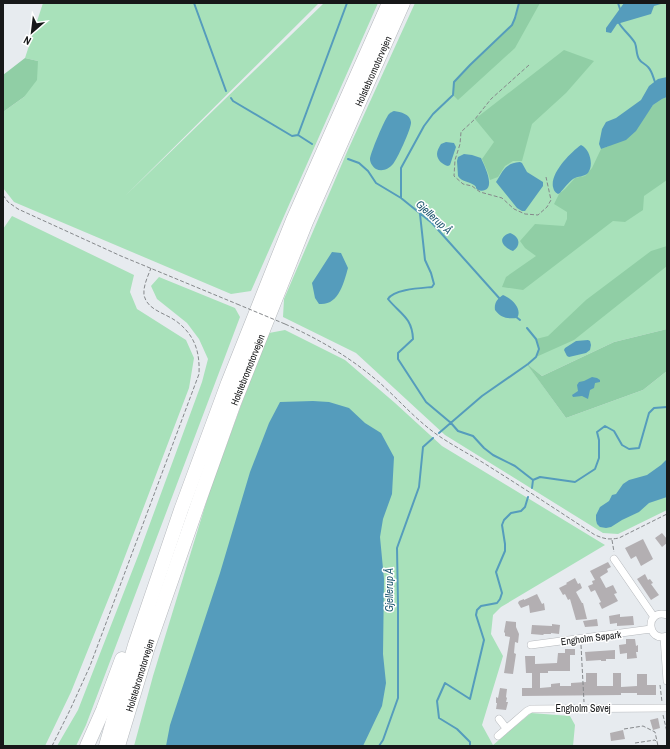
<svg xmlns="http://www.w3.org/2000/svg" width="670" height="749" font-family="'Archivo Narrow',sans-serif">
<rect width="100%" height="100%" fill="#e7ebef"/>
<path fill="#a8e1ba" d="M43 3H319L124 197 324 3H378L251 291 231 294 14 202 3 188V112L24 97 38 61 25 58Z
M415 3H667V329L614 342 542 376 527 364 566 418 643 390 667 371V510L618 534 603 533 445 435 356 353 283 317 284 299 347 152Z
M12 216 134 275 130 292 137 309 186 340 194 358 189 388 116 580 71 692 45 746H3V229Z
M159 277 235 308 240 317 86 725 76 746H57L78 710 138 556 202 382 208 359 199 339 187 323 157 299 151 286Z
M285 330 345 360 395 403 442 446 605 545 501 607 493 615 491 634 503 656 482 725 493 745 531 713 570 716 575 725 573 746H134L153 676 210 490 243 400 269 333Z"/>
<path fill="#90cea5" d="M519 3H540L515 48 458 100 453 95 454 82 470 65 512 25 516 18Z
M564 50 594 61 566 93 532 124 522 161H513L505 166 498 177 490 180 488 173 482 159 494 142 475 119Z
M25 58 38 61 37 80 24 97 3 112V75Z
M667 97V180L644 196 643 210 625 222 613 221 523 290 502 287 506 277 536 256 525 248 520 241 535 224 564 226 567 219V212L554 204 559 194 565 189 575 178 585 176 592 168 601 149 609 146 646 115 653 105 662 99Z
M667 246V266L574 340 536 357 539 349 536 339 548 336 586 300 651 251Z
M667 329V371L643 390 566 418 526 363 542 376 614 342Z"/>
<path fill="#559cbc" d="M624 3H662L661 4 654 6 651 14 617 24 611 33 606 32V28Z
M667 77V97L662 99 653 105 636 131 626 140 601 149 599 144 602 129 606 122 616 118 641 100 649 86 658 79Z
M394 111C401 112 410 114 411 122 412 127 397 160 393 164 389 169 382 172 376 169 373 167 370 163 370 159 370 154 385 118 389 114 391 112 392 112 394 111Z
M446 142 454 143 456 147 450 165 448 166C443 165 437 160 437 154 437 151 439 147 441 144Z
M581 145C590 149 594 165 588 173 584 177 578 176 573 179 569 182 564 188 560 193L558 194C555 192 554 191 553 187 550 173 571 152 581 145Z
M464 154 472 155 481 158C484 165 495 186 485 190 483 191 480 191 478 190 474 187 478 188 474 185 468 181 462 182 458 176L457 161 458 157Z
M520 162 522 163 527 172 543 182V186L525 211H522L517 208 496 182C503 171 505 163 520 162Z
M510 233C519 236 522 245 513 251 503 247 496 238 510 233Z
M332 252 341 253 348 268C344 282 339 306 319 304L315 298 312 283Z
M503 295C511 298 523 309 517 318 507 319 501 318 495 310 494 303 497 299 503 295Z
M588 340 590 341 591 345 590 350 586 353 569 357 567 356 564 350 565 348 576 341Z
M592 377 597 378 600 380V382L595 383 594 388 590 390 588 399 582 396 573 397 572 395 578 391 577 385 579 382 584 381Z
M313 401 329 402 349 408 365 423 381 433 394 457 392 494 383 519 380 537 384 579 383 654 386 683 382 706 363 746H166L170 725 220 573 250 472 269 423 280 402Z
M667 459V497L649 503 639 512 622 520 611 527 606 528 600 527 597 524 596 520V515L600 507 609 501 612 495 616 494 623 484 629 480 647 475 661 465Z"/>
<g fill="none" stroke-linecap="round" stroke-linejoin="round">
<path stroke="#559cbc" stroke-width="2" d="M194 3 226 91
M618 3 620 9
M619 23C623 30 631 36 635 43 637 48 636 54 639 59 641 63 646 64 648 67 652 71 653 77 655 82
M231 98 233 101 292 136 298 135
M298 135 347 3
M298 135 312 144
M348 159 359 163 368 171 376 183 401 198 432 223 500 299
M401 198V168L424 126 433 114 453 95 454 82 470 65 512 25 515 18 519 3
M420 214 425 260 431 273 434 284 432 287C422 288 394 289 388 299 400 314 412 317 413 339L398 353V359L426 402 451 423 458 431 473 436 484 448 493 455 515 466 533 480
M515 316 520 320
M439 433 482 396 528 364 536 357 539 349 536 339 527 328
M532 488 533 480 540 477 575 482 595 469 599 458V440L597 432 605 426 614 431 622 445 629 449 639 448 649 413 654 408 667 407
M379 746 383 740 398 698V604L397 548 419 487 423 447 433 438
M470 746V742L457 729 439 718 437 701 445 683 470 699 484 640 476 615 477 610 481 606 497 603 500 599 502 593 496 572 505 551V544L502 525 504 520 511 513 521 511 525 507 528 497"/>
</g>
<path fill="#b3afb2" d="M662 533 667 539V543L662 547 655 538Z
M643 539 653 559 641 566 636 556 631 559 625 548Z
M608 562 611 567 607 569 608 572 600 577 606 588 613 585 617 593 614 594 618 601 602 609 599 603 601 602 595 590 591 592 588 586 593 584 592 581 595 580 590 571Z
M645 574 648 580 650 579 653 583 651 584 659 595 651 600 637 579Z
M575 578 578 584 580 583 582 588 576 592 582 603H583L587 619 576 620 570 599 568 600 565 594 563 595 559 588 567 584 566 583Z
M537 594 542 604 544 603 545 610 530 613 529 605 521 608 518 603 519 601 524 599V600Z
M620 614V617L633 616 634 625 617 626V623L610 624 609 616Z
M597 619 598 626 585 627 583 621Z
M506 621 516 622V627L519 634 518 643 515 642 514 653 516 654 513 674 504 673 510 637 505 636V633L504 632Z
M552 624 560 625 559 634 551 633V634H544L543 635 531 634 532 625 552 626Z
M626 639H635L636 646 638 645V652H636L637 658 627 659V653L620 654 619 645 626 644Z
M565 649H575V655H570V671H548V673H540V688L551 687V684L560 683V686H571V683L586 682V673H597V686H613V673H621V687L637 686V674H647V685H656V695H637V693H621V695L522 696V688H532V673H526L525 656H535V664L557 663 558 653H565Z
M615 650V659H606V661H601V660L586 661 585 652Z
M500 688 507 689 506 697 507 698 506 702H508L506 710 496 709 497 703H496V697L498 698Z
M658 718 660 728 653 730 650 720Z
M623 730 625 739 611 741 610 733Z"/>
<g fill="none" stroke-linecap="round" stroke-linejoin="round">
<g stroke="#b6b9bd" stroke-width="8">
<path id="street" d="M614 559 654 617
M667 615C645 608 646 643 667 636
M664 637 667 681
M531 645 651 629
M499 719 506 728
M498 736 527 711 531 709 667 708"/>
</g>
<g stroke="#b6b9bd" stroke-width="15">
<g id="highway">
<path d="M87 746 103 710 122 659"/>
<path d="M106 746 135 645 181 510 228 383 293 220 389 3"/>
<path id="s1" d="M118 746 147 650 200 498 234 403 306 222 403 3"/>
</g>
</g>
<path stroke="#85888b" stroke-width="1" stroke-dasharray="4 2" stroke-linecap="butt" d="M529 65 491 99 475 119 461 132 460 144 455 160 454 176 463 184 472 186 480 192 502 198 514 209 525 214 538 215 547 207 551 200 546 177
M3 195 8 202 18 209 121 256 237 304
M285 324C321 340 351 358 380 383 399 400 417 421 439 436 455 447 473 456 490 467 525 489 560 512 595 535 605 539 608 540 619 538L667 514
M612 540 614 552
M581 645 584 702
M660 685 662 702
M663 715 667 732
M624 729 643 726 655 732 658 746
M635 743 655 740 656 741
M52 746 70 710 90 666 199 374C200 352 195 335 176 321 165 313 147 310 144 295 143 286 148 276 151 268"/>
<use href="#street" stroke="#fff" stroke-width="7"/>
<use href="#highway" stroke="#fff" stroke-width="14"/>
<path stroke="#85888b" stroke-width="1" stroke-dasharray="4 2" stroke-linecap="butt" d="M237 304 285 324"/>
</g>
<g text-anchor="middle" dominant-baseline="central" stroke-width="3" stroke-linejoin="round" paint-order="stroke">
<g font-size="10" fill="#171819" stroke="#fff">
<text stroke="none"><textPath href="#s1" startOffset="722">Holstebromotorvejen</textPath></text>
<text stroke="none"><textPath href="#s1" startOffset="398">Holstebromotorvejen</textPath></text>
<text transform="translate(591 638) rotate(-7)">Engholm Søpark</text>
<text stroke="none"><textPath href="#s1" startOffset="74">Holstebromotorvejen</textPath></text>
<text x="583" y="708">Engholm Søvej</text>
</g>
<g font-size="11" font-style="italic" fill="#215971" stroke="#fff">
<text transform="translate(434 217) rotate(43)">Gjellerup Å</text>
<text transform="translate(389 590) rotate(-90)">Gjellerup Å</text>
</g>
</g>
<rect width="670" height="749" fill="none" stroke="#171819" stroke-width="8"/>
<g transform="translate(32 32) rotate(208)" stroke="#ffffff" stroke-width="3" paint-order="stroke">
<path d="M0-3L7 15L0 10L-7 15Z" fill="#171819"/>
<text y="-6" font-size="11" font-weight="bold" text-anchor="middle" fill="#171819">N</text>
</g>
</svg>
